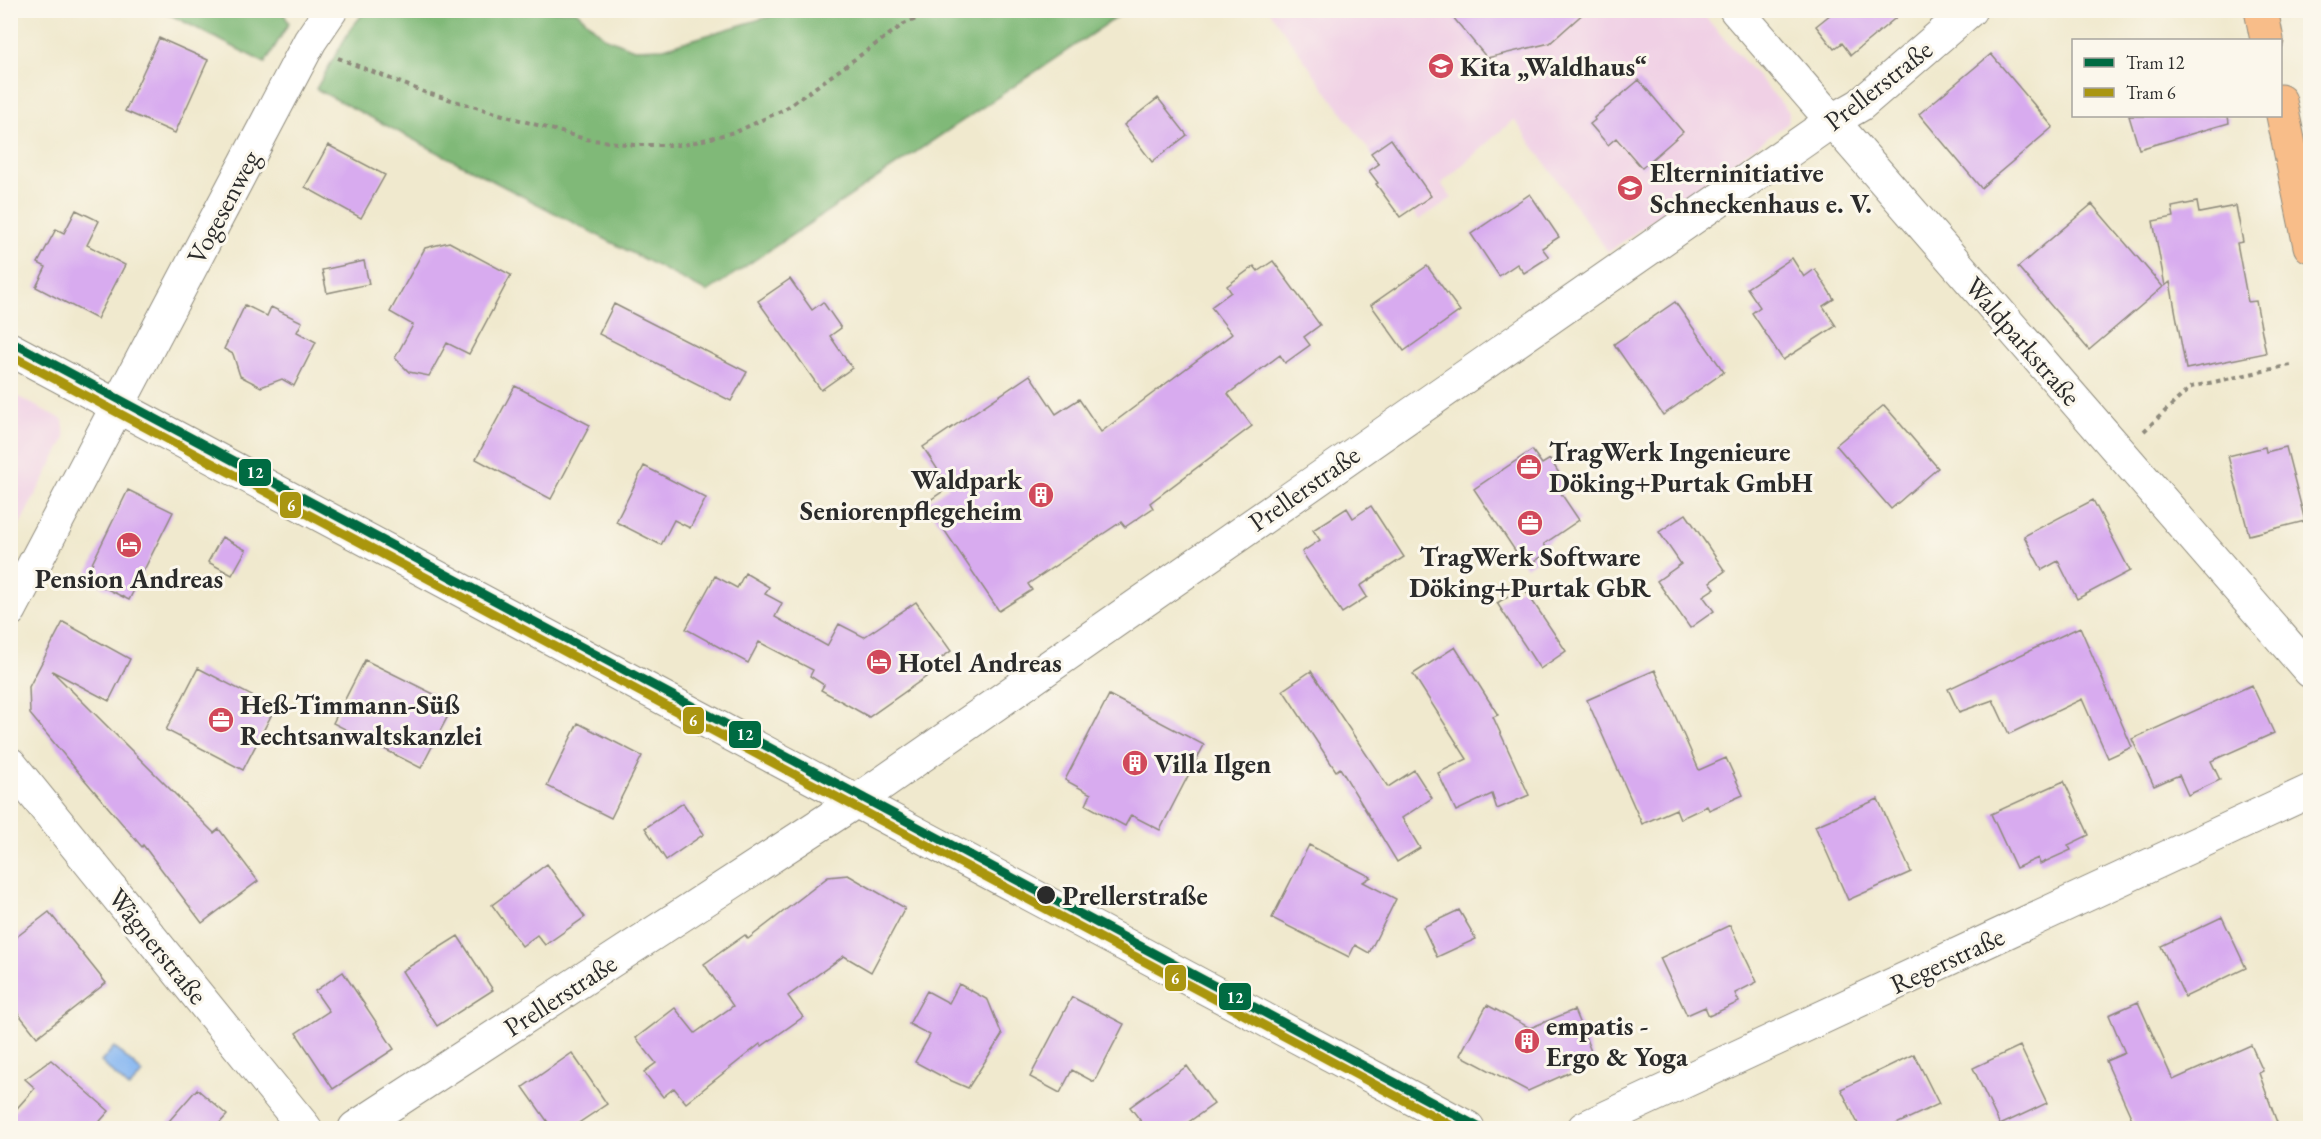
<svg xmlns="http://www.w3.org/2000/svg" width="2321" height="1139" viewBox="0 0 2321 1139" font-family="'EB Garamond',serif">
	<rect width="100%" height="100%" fill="#fbf7ec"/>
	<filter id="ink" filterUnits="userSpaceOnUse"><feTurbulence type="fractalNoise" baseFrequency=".0167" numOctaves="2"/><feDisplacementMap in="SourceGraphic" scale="12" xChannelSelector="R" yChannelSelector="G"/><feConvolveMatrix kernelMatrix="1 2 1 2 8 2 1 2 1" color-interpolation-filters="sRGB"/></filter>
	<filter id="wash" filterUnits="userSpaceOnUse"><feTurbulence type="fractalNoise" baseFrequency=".008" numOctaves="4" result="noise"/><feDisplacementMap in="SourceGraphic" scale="24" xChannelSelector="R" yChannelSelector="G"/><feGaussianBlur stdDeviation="1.35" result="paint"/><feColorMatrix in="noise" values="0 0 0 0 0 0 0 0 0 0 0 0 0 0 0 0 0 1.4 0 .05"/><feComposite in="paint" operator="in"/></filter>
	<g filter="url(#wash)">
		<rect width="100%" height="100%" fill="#f0e9ce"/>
		<path fill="#f0d0e5" d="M1413,10L1416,13L1419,10L1700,11L1789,112L1788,123L1608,252L1514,119L1441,184L1452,198L1419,220L1269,11Z
			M11,393L63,420L65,439L11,541Z"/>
		<path fill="#80b978" stroke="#567252" stroke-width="1.5" d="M163,11H282L289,23L265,63Z
			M365,11H576L604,37L634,49L664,48L788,11H1126L707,292L316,89L350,30Z"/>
		<path fill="#85b6f1" stroke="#58708e" stroke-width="1.5" d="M114,1047L143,1073L129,1088L101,1062Z"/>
		<g id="blocks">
			<path fill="#d8abef" d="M1447,10H1587L1550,43L1487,58Z
				M1836,10H1905L1851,55L1842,43L1834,49L1816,26Z
				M159,38L208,60L175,133L125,111Z
				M1991,54L2053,127L1981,188L1919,114Z
				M1639,80L1683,132L1642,168L1616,138L1608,145L1590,124L1595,120L1594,118Z
				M1158,98L1187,135L1152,162L1124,125Z
				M2129,116H2228L2229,123L2139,149Z
				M1391,139L1431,196L1400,217L1376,184L1378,183L1369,171L1379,164L1371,153Z
				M328,145L385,175L361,218L305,187Z
				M1530,194L1559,237L1542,248L1549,257L1524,273L1517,264L1499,276L1471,234Z
				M2197,202L2199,213L2236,206L2243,242L2237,243L2248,302L2256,301L2266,353L2186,369L2170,282L2165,286L2153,221L2174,217L2172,207Z
				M2092,204L2163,287L2089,350L2018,267Z
				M76,210L99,221L87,245L125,265L97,319L36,287L46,267L38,263L56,229L64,233Z
				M449,242L511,275L469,354L447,343L429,376L409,372L395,358L413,325L390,312L425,248Z
				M1792,258L1804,277L1815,269L1834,299L1823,306L1836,326L1783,360L1752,313L1760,307L1747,288Z
				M364,261L369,284L327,293L322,270Z
				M1273,261L1320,325L1304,337L1310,345L1285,363L1280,355L1228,394L1252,426L1150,503L1153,508L1125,527L1121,522L1028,584L1032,590L999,611L926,503L949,487L923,447L1030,375L1056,414L1079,399L1101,432L1232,334L1211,307L1231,292L1227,286L1254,266L1258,271Z
				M1427,266L1460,311L1404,351L1371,305Z
				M790,279L812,310L823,302L841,328L830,336L852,368L821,390L758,301Z
				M1675,302L1724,372L1663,415L1614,344Z
				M614,304L747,372L731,401L599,334Z
				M245,305L267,316L271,307L302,322L297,332L316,342L294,386L282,379L261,387L240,376L233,354L224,349Z
				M515,386L590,425L551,499L476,459Z
				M1884,405L1938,468L1891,509L1836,445Z
				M2265,447L2266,452L2286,447L2305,521L2249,535L2228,456Z
				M1532,450L1542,464L1550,459L1566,484L1558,489L1579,520L1544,544L1549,552L1526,567L1474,489Z
				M644,466L706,498L690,528L674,520L661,545L616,522Z
				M128,490L173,512L129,600L85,578Z
				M2093,500L2130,571L2077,599L2058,561L2042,570L2024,536Z
				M1371,506L1404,557L1360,586L1367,597L1342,613L1302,552L1320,540L1313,530L1347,508L1353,518Z
				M1686,514L1725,571L1710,582L1715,588L1703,596L1714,611L1690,628L1657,581L1681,564L1659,532Z
				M222,537L246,550L232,575L208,562Z
				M745,573L769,587L765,594L782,603L775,617L827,646L839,624L864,637L916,602L951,651L940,659L943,665L869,717L821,690L824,685L810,676L813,670L759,642L748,663L686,629L715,576L737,588Z
				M1523,587L1566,651L1540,669L1497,603Z
				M63,622L130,659L109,701L52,671L214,833L219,829L258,881L202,923L143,845L142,847L84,779L30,714L29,687Z
				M2080,627L2132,747L2108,758L2082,699L2009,734L1993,700L1959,712L1948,689Z
				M1455,647L1498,715L1493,717L1529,795L1497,809L1492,794L1456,811L1438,773L1467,759L1413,674Z
				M365,660L454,704L421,768L333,723Z
				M198,668L275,708L243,770L166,730Z
				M1655,670L1699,770L1726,758L1743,795L1709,810L1707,806L1680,819L1676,809L1642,824L1587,700Z
				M1311,671L1388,787L1414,770L1432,798L1402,818L1420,848L1397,862L1340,768L1336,771L1283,690Z
				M2252,685L2274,733L2211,761L2220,780L2188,795L2179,775L2154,786L2132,739Z
				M1109,695L1204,745L1160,830L1131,815L1125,826L1086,805L1091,794L1065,780Z
				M578,723L642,756L611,818L547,786Z
				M2064,781L2089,835L2068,845L2071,850L2040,864L2038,858L2016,868L1991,814Z
				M1878,799L1911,872L1848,900L1815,826Z
				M683,803L704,834L666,860L645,828Z
				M1309,845L1371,877L1363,882L1396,899L1369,953L1355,945L1349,957L1272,918Z
				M547,864L585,917L545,945L537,935L522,946L492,905Z
				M848,875L905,908L871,972L844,956L788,996L803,1017L762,1046L760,1044L686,1103L674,1088L663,1097L644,1072L656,1063L636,1038L675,1008L695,1033L733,1006L704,964L745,935L748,939L828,877Z
				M1459,910L1476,939L1437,957L1423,927Z
				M49,912L106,983L37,1037L10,1003V942Z
				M2222,917L2246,968L2185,997L2161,946Z
				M1730,925L1757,982L1735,993L1739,1002L1709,1016L1705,1007L1687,1015L1660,958Z
				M458,936L493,990L437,1026L402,971Z
				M343,972L394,1049L333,1089L296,1033L329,1011L315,991Z
				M959,984L988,1000L1002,1035L968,1088L945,1078L915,1062L930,1035L909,1024L927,991L949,1003Z
				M1072,997L1124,1024L1094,1082L1072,1070L1060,1093L1030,1077Z
				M2138,1002L2173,1080L2251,1045L2263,1071L2259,1073L2279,1128H2136L2106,1061L2125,1053L2109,1015Z
				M1487,1005L1530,1028L1574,1010L1595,1061L1528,1091L1460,1055Z
				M2020,1046L2047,1103L2000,1125L1973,1068Z
				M572,1053L607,1104L571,1128H552L523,1087Z
				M1914,1054L1939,1104L1888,1128H1860L1841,1089Z
				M51,1060L109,1111L94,1128H10V1116L35,1088L25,1079Z
				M1187,1066L1214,1104L1180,1128H1146L1130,1107Z
				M197,1089L227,1115L215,1128H163Z"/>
		</g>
	</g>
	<g filter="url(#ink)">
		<use href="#blocks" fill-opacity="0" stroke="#8e8a7c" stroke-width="1.5"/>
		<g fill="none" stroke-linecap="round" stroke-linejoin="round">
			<g stroke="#8e8a7c" stroke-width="35">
				<path id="minor" d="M1736,10L2310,671
					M10,349L1468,1128
					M10,610L310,41L331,10
					M10,764L305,1128
					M355,1128L861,798L1832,121L1860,105L1970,10
					M1584,1128L2310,791"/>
			</g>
			<g stroke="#8e8a7c" stroke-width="35">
				<path id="major" d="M2261,10L2267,40
					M2280,101L2310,246"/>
			</g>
			<path stroke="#8e8a7c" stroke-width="4" stroke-dasharray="4.5 4.5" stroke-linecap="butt" d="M978,10L1060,14L1088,10
				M338,58L424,92L585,139L634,145H684L738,131L785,109L904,24L938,10
				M2144,431L2191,387L2295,364"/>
			<use href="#minor" stroke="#fff" stroke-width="33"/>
			<use href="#major" stroke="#f8bd89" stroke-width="33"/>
			<g stroke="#fbf7ec" stroke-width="14">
				<path id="tram-1" d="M10,341L1480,1128"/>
			</g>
			<g stroke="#fbf7ec" stroke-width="14">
				<path id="tram-2" d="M10,355L1456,1128"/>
			</g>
			<use href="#tram-1" stroke="#006b42" stroke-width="9"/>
			<use href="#tram-2" stroke="#aa9611" stroke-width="9"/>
		</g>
	</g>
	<defs>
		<g id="school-disc" transform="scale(1.35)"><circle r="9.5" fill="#d1495b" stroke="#fbf7ec"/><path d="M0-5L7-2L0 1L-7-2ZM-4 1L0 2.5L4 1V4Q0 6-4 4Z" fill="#fff"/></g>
		<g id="office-disc" transform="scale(1.35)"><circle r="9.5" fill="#d1495b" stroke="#fbf7ec"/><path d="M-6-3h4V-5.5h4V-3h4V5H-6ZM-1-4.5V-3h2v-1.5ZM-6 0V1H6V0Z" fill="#fff"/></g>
		<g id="building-disc" transform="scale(1.35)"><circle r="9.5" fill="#d1495b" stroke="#fbf7ec"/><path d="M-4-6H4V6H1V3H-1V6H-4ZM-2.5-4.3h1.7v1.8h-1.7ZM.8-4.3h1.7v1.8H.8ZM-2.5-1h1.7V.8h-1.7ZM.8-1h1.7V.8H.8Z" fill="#fff"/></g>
		<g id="hotel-disc" transform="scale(1.35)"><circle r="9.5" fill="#d1495b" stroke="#fbf7ec"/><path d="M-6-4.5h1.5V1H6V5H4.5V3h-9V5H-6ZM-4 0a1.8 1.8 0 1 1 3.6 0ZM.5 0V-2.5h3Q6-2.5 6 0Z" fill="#fff"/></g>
	</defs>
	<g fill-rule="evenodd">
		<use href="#school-disc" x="1441" y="66"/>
		<use href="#school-disc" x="1630" y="188"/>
		<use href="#office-disc" x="1529" y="467"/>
		<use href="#building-disc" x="1041" y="495"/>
		<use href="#office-disc" x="1530" y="523"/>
		<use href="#hotel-disc" x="129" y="545"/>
		<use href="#hotel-disc" x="879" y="662"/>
		<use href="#office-disc" x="221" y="720"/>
		<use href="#building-disc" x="1135" y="763"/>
		<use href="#building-disc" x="1527" y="1041"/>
	</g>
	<circle fill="#2b2b2b" stroke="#fbf7ec" stroke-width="2" cx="1046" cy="895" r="10"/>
	<g text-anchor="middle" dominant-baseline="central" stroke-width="6" stroke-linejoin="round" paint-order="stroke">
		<g font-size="27" font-weight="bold" fill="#2b2b2b" stroke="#fbf7ec" text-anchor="start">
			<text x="1460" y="66">Kita „Waldhaus“</text>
			<text x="1650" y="172">Elterninitiative<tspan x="1650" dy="31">Schneckenhaus e. V.</tspan></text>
			<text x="1549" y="451">TragWerk Ingenieure<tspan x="1549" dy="31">Döking+Purtak GmbH</tspan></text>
			<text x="1022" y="479" text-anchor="end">Waldpark<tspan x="1022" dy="31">Seniorenpflegeheim</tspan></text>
			<text x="1530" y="556" text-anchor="middle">TragWerk Software<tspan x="1530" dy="31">Döking+Purtak GbR</tspan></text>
			<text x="129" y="578" text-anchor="middle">Pension Andreas</text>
			<text x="898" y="662">Hotel Andreas</text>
			<text x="240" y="704">Heß-Timmann-Süß<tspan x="240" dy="31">Rechtsanwaltskanzlei</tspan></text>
			<text x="1154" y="763">Villa Ilgen</text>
			<text x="1546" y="1025">empatis -<tspan x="1546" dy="31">Ergo &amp; Yoga</tspan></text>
		</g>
		<g font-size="27" fill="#2b2b2b" stroke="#fbf7ec">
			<text transform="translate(1878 85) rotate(-38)">Prellerstraße</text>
			<text transform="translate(223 207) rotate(-62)">Vogesenweg</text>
			<text transform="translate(2023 341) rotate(49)">Waldparkstraße</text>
			<text transform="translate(1304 488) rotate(-35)">Prellerstraße</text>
			<text transform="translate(158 946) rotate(51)">Wägnerstraße</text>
			<text transform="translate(1947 960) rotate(-25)">Regerstraße</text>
			<text transform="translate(560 995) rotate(-33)">Prellerstraße</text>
		</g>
		<g font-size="27" font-weight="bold" fill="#2b2b2b" stroke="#fbf7ec" text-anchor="start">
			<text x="1062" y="895">Prellerstraße</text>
		</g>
	</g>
	<g stroke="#fbf7ec" stroke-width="2">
		<rect x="238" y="458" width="34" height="29" rx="6" fill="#006b42"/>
		<rect x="279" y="491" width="23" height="28" rx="6" fill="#aa9611"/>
		<rect x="682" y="706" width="23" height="29" rx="6" fill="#aa9611"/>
		<rect x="728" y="720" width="34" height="29" rx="6" fill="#006b42"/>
		<rect x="1164" y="964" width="23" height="28" rx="6" fill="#aa9611"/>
		<rect x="1218" y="982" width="34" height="29" rx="6" fill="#006b42"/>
	</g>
	<g font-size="16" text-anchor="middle" font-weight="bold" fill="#fff">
		<text x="255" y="478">12</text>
		<text x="291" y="511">6</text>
		<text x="693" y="726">6</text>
		<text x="745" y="740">12</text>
		<text x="1175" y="984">6</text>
		<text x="1235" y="1003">12</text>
	</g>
	<rect width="2321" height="1139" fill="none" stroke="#fbf7ec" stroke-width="36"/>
	<rect x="2072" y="39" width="210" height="78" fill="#fbf7ec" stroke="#a8a59f" stroke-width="1.5"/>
	<rect x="2084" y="58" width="30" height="9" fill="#006b42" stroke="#a8a59f" stroke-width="1.5"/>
	<text x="2126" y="69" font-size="18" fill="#2b2b2b">Tram 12</text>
	<rect x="2084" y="88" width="30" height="9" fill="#aa9611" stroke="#a8a59f" stroke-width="1.5"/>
	<text x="2126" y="99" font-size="18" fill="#2b2b2b">Tram 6</text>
</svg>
